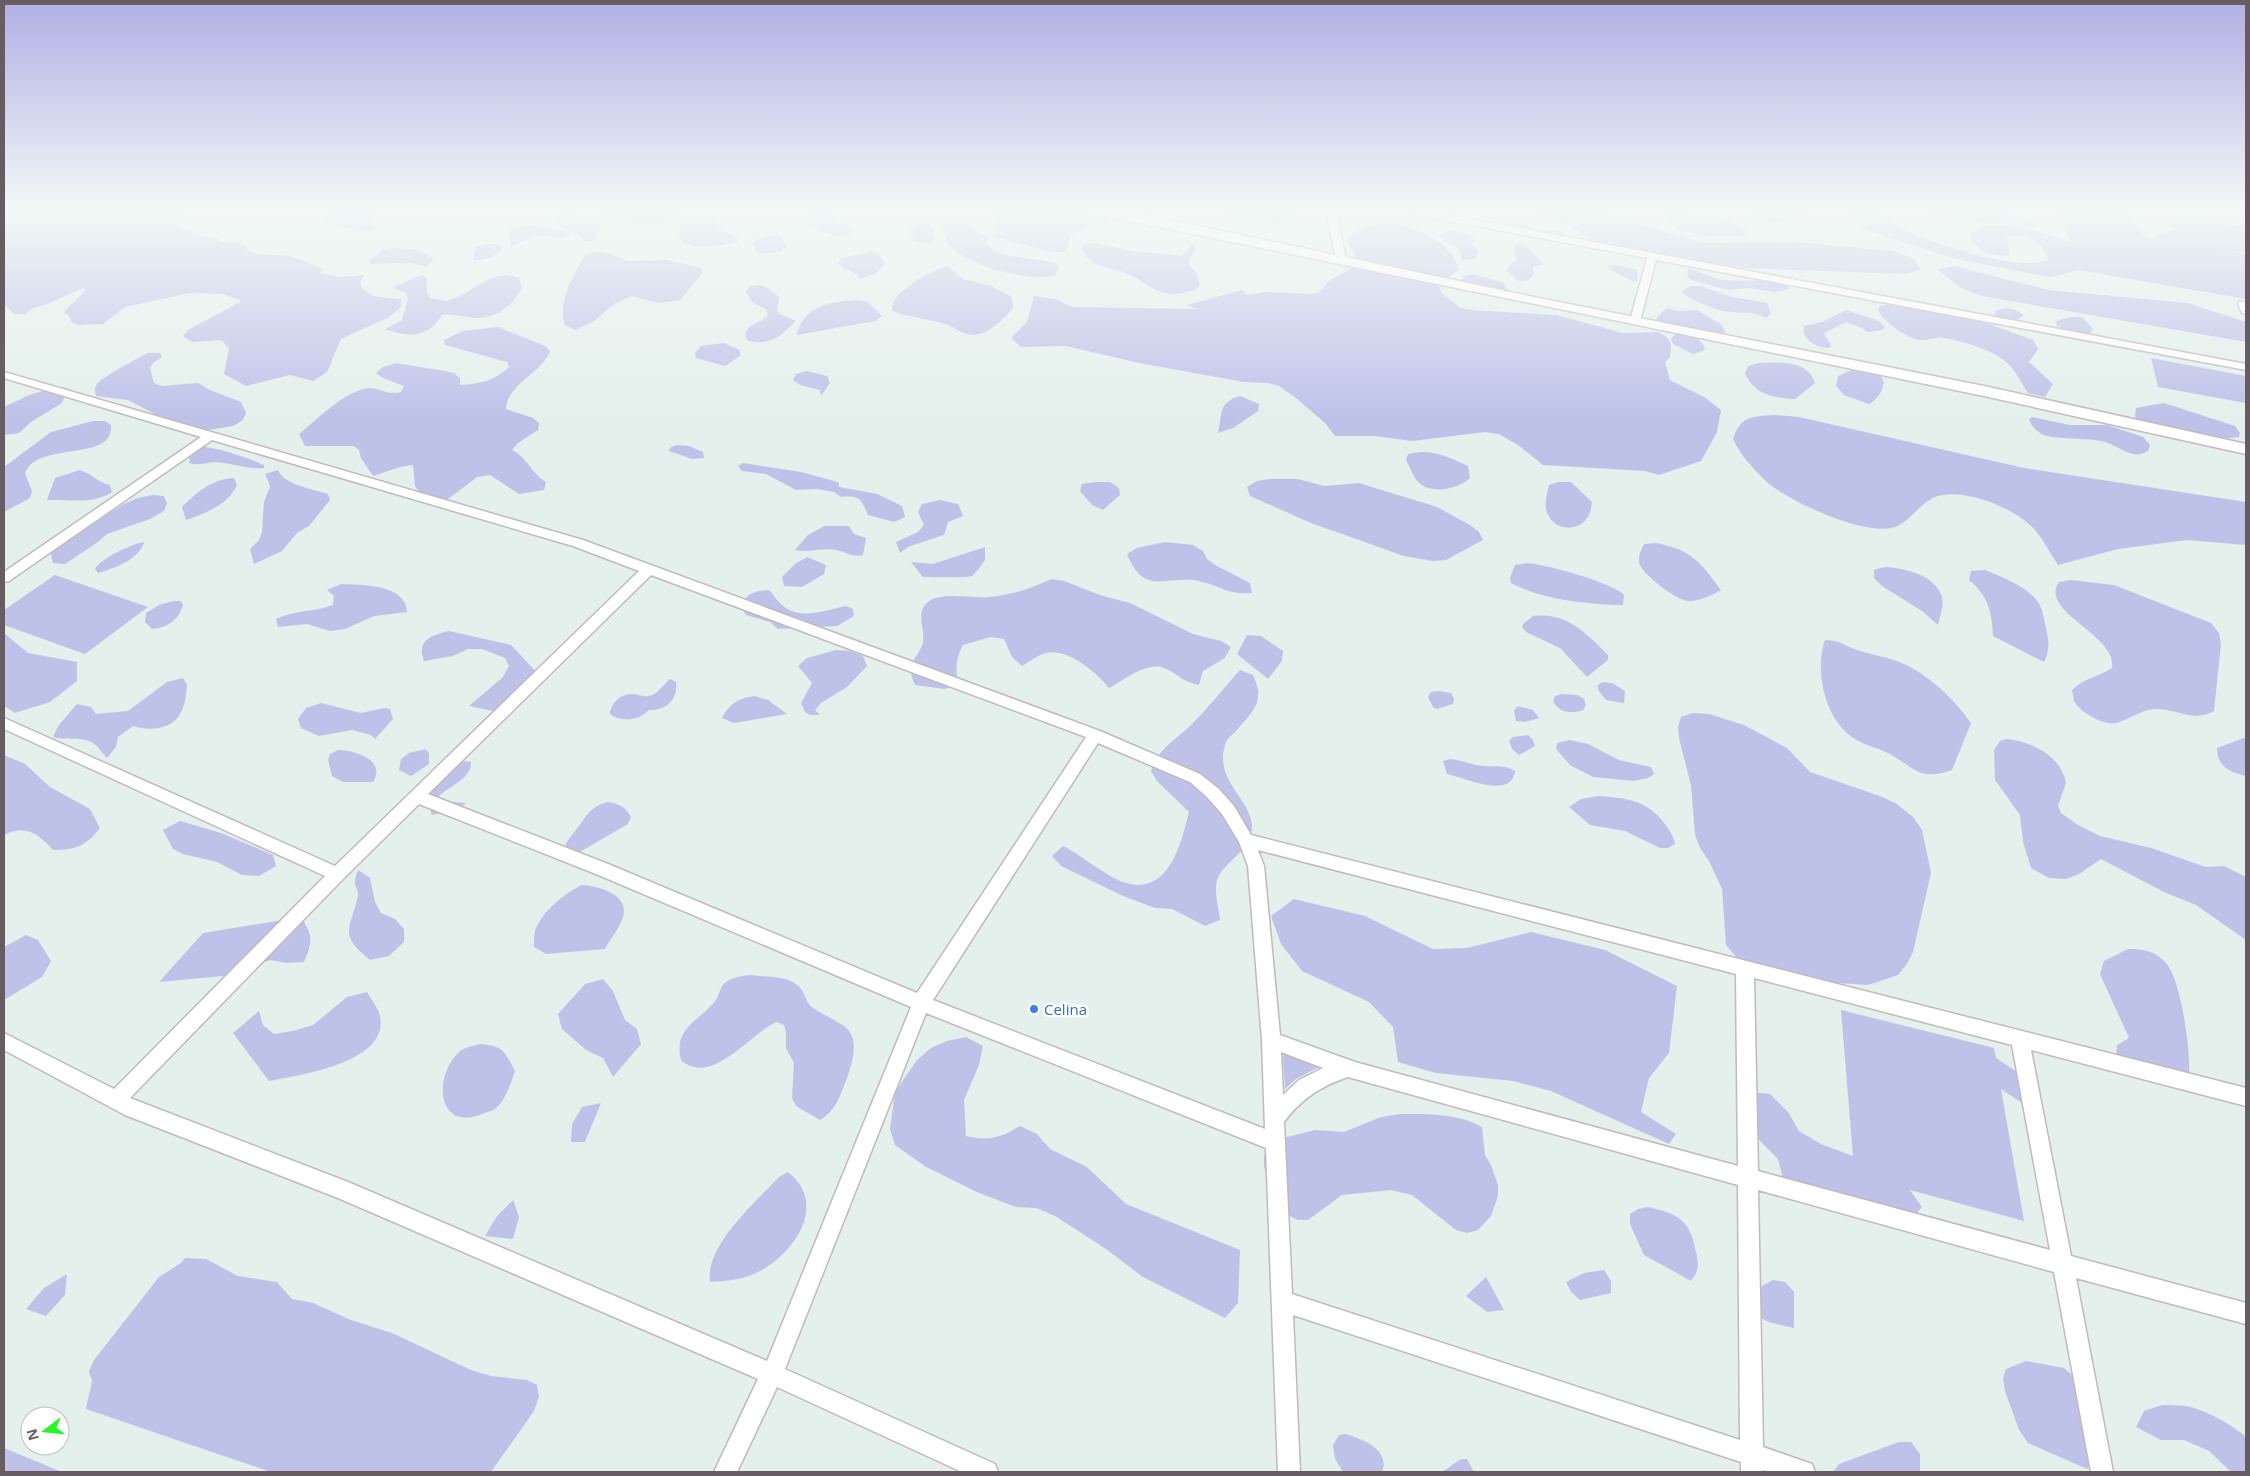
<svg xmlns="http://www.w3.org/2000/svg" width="2250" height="1476" viewBox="0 0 2250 1476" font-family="'Open Sans',sans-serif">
	<rect width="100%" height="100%" fill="#e4f0ec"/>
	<path fill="#bec2e9" d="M4,211H180L183,217L175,226L194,231L199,236L218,238L220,242H239L247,247V250L256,254L291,256L321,268L322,270L320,273L340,277L364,275L360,283C366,300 387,297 401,299V307L387,318L341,339L327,372L313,381L290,375L246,386L224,374L229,349L222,340L192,342L183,336L188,330L240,302V300L222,294L190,293L125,307L103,324L79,325L72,323L69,315L64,313C70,303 80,299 85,290L83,288L47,304L33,308L25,314H15L4,305Z
		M327,211H378L367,222L378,228L373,232L320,224L328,215Z
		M595,211H683C657,231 623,223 595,211Z
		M816,211H830L838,221L852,228L853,233L836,236L800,223L799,221Z
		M990,211C1013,211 1093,207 1108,223L1083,228L1070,238L1068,248L1062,252H1052L995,237L998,222Z
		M1218,211H1295L1286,225Z
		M1527,211H1593L1705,243L1786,241L1893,251L1913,258L1921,269L1907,274L1746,268L1657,256L1601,245L1559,219Z
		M1763,211H1810L1809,216C1793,222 1776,223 1757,220L1753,215Z
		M1846,211C1854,211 1868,208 1876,212C1884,215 1890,223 1898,227C1925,242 2021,273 2048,260C2042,241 2027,233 2007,236L2009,255C1994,257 1979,252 1971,239V234C1988,213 2050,234 2071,243L2061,215L2047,211H2119C2126,214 2144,232 2145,238L2156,240L2157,235L2175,229L2170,224L2173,221L2243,226L2246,227V253L2217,249L2246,254V299L2078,270L2050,277L1956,259L1863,229Z
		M1925,211C1962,211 2003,207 2037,224L2033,227L1954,219Z
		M563,212L572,213L600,222C602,230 599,236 594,241H584C576,230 563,231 554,221Z
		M1670,213L1727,220L1750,233C1730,241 1672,236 1661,215Z
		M706,215L724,231L738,238L737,242C723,246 667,256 681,224L696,216Z
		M1510,221C1521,223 1531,228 1542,230C1550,231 1560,228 1565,234L1564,236L1499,226L1497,224Z
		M923,222H928L935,231L934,240L931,243L916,242L909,234L912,227Z
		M1393,222C1419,231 1450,239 1459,270L1442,282L1439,287L1443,294L1460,308L1471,310L1556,315L1623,333L1658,332L1667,337L1671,344L1670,357L1665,362L1670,380L1704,397L1721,410L1717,432L1701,461L1659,475L1645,471L1543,465L1518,445L1499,434L1485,432L1412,441L1374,436H1335L1325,423L1296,398L1279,386L1268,383L1244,382L1139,363L1066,346L1021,347L1011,338L1027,322L1034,296L1055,299L1072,307L1197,309L1187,305L1242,290L1247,295L1266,292L1309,294L1318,293L1331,279L1354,267L1357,262L1354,252L1347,242C1355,226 1376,224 1393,222Z
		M956,223L965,224L989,238L987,243C996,261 1042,256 1059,265L1055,275C1051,276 1047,277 1043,277C1022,279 964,264 950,246C946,242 945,234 942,229L946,224Z
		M530,225L571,233C554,244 550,233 536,236C526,239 518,244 509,247L511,242L509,229Z
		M1452,230L1472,236L1474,238L1472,244L1479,251L1475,259L1462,260L1458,248L1440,238L1439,236L1443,232Z
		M774,235L782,238L787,247L779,252L758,254L753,244L756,240Z
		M1096,243L1132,251L1182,256L1193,243L1196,248L1188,263L1197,274L1200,286C1195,291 1190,291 1183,293C1155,297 1149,283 1126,273C1108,266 1090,269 1081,248L1086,244Z
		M486,244H496L502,247C497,258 484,260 473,260L476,247Z
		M1520,244C1533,247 1534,258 1544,264L1533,267V275L1529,280L1519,281L1507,271L1509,266L1517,259L1513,247Z
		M393,248L414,249L433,257L432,262L426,267L411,263L370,264L369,260L382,250Z
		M872,251L879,254L885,264L875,274L860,279C855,269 843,271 838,263L843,258Z
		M594,252H605L627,261L668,260L701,268L702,273L680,300L659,303L632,296L614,304L594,321L575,330L565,325C557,303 574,275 584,255Z
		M1616,265L1638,270L1637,281L1634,282L1609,269V266Z
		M947,266L963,279L991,286L1012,297L1013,308C1003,320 984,339 967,334C958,332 951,325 942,323C924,318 911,318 892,311C890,291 931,272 947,266Z
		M1956,266L2049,290L2187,303L2246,322V342L1982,296L1961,288L1937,269Z
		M1691,269L1721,280L1780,281L1789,284V289L1775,292L1747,288L1729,290L1691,280L1688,277L1687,270Z
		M1473,274L1504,283L1507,291L1461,283L1463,276Z
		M421,275L427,277V293L430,298C436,299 444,302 450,300C473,293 493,267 519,278L522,288C515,304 496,318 478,318C465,318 455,313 442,315C428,338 409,338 385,329L402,320L408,299L406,293L392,288Z
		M760,285L768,288L779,297L777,309L779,314L796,321C781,336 769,347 747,340L745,334C750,322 761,324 768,315L766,309L752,302L746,292L750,286Z
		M1689,286H1701L1732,297L1767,303L1771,314L1766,318C1752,310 1740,314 1724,311C1715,309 1687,299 1682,292Z
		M858,300L868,302L882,316L875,321L797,335C804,304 831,302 858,300Z
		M1895,304L1989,324L2033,340L2038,349L2029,362L2053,384L2045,397L2028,393C2021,382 2015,369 2005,361C1990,349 1963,341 1944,338C1936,336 1929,341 1921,340C1906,338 1885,323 1878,310L1880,306Z
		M1667,308L1678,311L1697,310L1722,325L1726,334C1712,339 1700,328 1686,327L1681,331L1657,323V317Z
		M2005,308L2015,310L2024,315L2010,326L1995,315L1996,311Z
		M1846,310L1879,321L1885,327L1883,330L1866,332L1864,329L1846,322L1824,333L1831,345L1829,348C1817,348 1800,339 1804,326L1822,322Z
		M2071,317H2082L2093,329L2089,334L2080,336L2057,326L2056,321Z
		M498,327L545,346L550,351C542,374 508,382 506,409L533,418L539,423L538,430L518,443L512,450C527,457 532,474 546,482L544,490L519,494L490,475L477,477L439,506L428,504L415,486L413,465L400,467L373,476L361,458L359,450L354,446H305L299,434C315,421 349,387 371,388C383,389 385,395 401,392L404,386L381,377L376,373L383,367L396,363L445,371L454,373L460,378V385C479,384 495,381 509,367L507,362L445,345L444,340L463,331Z
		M1677,334C1689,333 1702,337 1705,350L1693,354L1673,344L1671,338Z
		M724,343L740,350V356L725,366L696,358L695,353L701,346Z
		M148,353H160L162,357L153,363L150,368L154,383L162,386L198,383L210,390L241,402L246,413L243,420L233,426L208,430L197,427L181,431L170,422L128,400L96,396C95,392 94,388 97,384C102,377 138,358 148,353Z
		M2151,358L2246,376V403L2158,387Z
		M1759,363C1779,362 1808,360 1815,383L1795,399C1772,397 1757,396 1745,374L1748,366Z
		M1858,367C1864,369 1872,370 1878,374C1891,382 1878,399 1869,404L1844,395L1836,386L1838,376Z
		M807,371L827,376L830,383L821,396L820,390L800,385L793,380L796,374Z
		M57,387L68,388L62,403L31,422L19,433L4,435V407L29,395Z
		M1240,396L1259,404L1258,411L1233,428L1218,433C1223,414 1217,403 1240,396Z
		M2164,403L2235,426L2240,433L2239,437L2222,439L2138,421L2135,417L2136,408Z
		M1774,415L1799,417L2024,468L2246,502V545L2187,540L2118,549L2058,565C2051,554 2044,541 2035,530C2017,509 1966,488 1938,496C1922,500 1911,521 1895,527C1865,537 1791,502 1768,483C1754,470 1741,456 1733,439C1741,415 1752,417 1774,415Z
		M2032,417L2070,425H2107L2143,437L2150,445L2148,451C2133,461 2119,446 2105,442C2089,437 2056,440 2044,435C2036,431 2032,427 2029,419Z
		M93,421H105L111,425C114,463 38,440 25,473L32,491L30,498L4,512V467L51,432Z
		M677,445L689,446L703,452L704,458L692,459L669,451L671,447Z
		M201,447C215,446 250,459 264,465V468C246,470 230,462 213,462C205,463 197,466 189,463L190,453Z
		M1419,452C1438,451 1451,458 1468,466L1470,478C1458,489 1432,495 1418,482C1413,476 1410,467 1406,460L1408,454Z
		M743,463L801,472L834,481L839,483V487L877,494L902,506L905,517L894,522L868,515C861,499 860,495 841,497L834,492L816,489L796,490L766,474L742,471L738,466Z
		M80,470C92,474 97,482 110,485L112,492C92,505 70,499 47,500L55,478Z
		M278,470C284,485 313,489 328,494L330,500L309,526L297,533L282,551L254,564L250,549L259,540L262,532L264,502L270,486L265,474Z
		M234,478L237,485C228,505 206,513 186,520L182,507C197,492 212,479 234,478Z
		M1270,479H1298L1324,486L1359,483L1437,507L1470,525L1479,532L1483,540L1446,560L1433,561L1404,556L1311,523L1250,496L1247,487L1257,481Z
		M1096,482H1110L1119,488L1120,495L1103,510L1092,505L1080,491L1082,484Z
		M1558,482H1571L1592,502C1590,536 1551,534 1546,509C1545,501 1547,493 1549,485Z
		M153,495L164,496L167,503L164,511L150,519L107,534L98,542L65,564L53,563L51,555C59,537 79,534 94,524C114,510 128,498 153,495Z
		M940,500L958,504L963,516L948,522L944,535L908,547L900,553L896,542L918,532L924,525L918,512L922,504Z
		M824,526H849L854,534L866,538L863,555C853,558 846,552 836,550C823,547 810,553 795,550L808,535Z
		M144,542C140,559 113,569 98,573L95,569C101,558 132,544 144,542Z
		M1165,542L1193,545L1203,551L1207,559L1217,566L1250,583L1252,593C1227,595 1221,586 1199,581C1167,575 1144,597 1127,554L1137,548Z
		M1656,543C1692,550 1700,562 1721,590C1713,595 1698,602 1688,601C1676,600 1642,574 1639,563C1638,556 1641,550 1644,544Z
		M985,547V560C981,565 977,572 972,576C968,578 931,577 923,577L911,562L933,564Z
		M807,557L826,565L824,574L802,587L784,586L782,577L795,564Z
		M1527,563C1545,564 1614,583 1624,595L1623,605C1586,604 1544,600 1511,583L1510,578L1515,565Z
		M1885,567C1904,568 1936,575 1942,597C1944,605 1940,617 1938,625L1922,611L1882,586L1874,578V570Z
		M1985,570C2002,577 2028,587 2038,602C2043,610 2044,620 2046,628C2049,642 2050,650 2044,662L1993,636C1992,612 1988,595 1969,580L1971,571Z
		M55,575L148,607L85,654L4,625V610Z
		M1051,579L1064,581L1103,596L1130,603L1193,634L1221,641L1231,647L1225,658L1203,671L1199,685C1180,681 1179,674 1164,668C1147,661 1124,680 1109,688C1096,672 1068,648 1046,653C1038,655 1029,662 1022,666L1012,657L1004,639L991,637L963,645C955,659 956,670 958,686L944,689L915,685C904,662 918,660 923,642C925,631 918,619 923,608C932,589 971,599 988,597C1011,595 1031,589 1051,579Z
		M2071,580L2114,585L2211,623L2219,633L2221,644L2214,711C2193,723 2176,708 2154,709C2142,710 2129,719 2117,723C2105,726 2080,713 2074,701C2073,698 2073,693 2072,690C2084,678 2098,677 2112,668C2118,635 2038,612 2059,582Z
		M341,584C362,585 406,584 407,612L374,616L345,629L330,631L307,624L278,627L276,619C294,610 314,612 333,605L334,596L327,590Z
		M769,590C774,595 777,601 782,605C799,621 826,610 846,606L853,609L854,616L837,626L778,629L770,622L746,615L741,607C746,593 754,591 769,590Z
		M174,601H181L183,605C179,620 167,628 152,629L145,622L146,613L159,605Z
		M1533,616C1567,612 1586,633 1608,655V660L1587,677L1560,648L1526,632L1522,627L1524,623Z
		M449,631L511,645L539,675L510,704L493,711L469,706L503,677L509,666L505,658L482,649H468L453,656L424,661C416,640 432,635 449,631Z
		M4,633L28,653L77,662V681L50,702L15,713L4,706Z
		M1247,635L1261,636L1283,651L1282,661L1268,679L1237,654Z
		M1825,640C1842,641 1843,645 1857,650C1872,655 1888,657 1902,663C1929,675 1954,699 1971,723L1952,770C1919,781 1916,769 1890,754C1879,748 1866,746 1855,739C1825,721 1814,671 1825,640Z
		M836,650L851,651L863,656L867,666L847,687L821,703L815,710L820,715H810L805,712L801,703L812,683L798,666L807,658Z
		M1240,670L1253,675C1266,702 1253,711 1236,731C1233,734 1228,738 1226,742C1212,779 1251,799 1252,826C1252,849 1230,858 1219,875C1212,887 1219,908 1220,920L1205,926L1172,909L1155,908L1123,896L1061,866L1052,856L1063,846C1081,855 1106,876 1123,882C1169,898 1181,843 1189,812L1157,781L1151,771C1158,749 1175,740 1191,725C1208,708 1224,688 1240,670Z
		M183,678L187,685C186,695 185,709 178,717C168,730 148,731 133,726L118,737L116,747L107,758C103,754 98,746 93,743C83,736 65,741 53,737L58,726L77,704L91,707L96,714L128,711L167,682Z
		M670,679L676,682C678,701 666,710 649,710C640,720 622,723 610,714C611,703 620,694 632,694C637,694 643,697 648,696C656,696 664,684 670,679Z
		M1603,682L1612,683L1625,691L1624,703L1606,700L1598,690V685Z
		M1439,691L1451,693L1454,698L1453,704L1437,709L1433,707L1428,697L1431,692Z
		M1561,694L1577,695L1584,699L1586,705L1583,710C1573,714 1558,713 1553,701L1555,696Z
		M755,696L768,700L787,714L734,723L722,718C730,703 738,698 755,696Z
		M321,703L361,713L384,708L390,709L393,719L375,739L371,735L352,730L319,736L301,728L298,719L306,708Z
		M1518,706L1533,710L1539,718L1525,722L1516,721L1514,710Z
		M1693,713L1709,714L1744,725L1787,748L1810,772L1880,796L1897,804L1913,817L1922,830L1931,873L1913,952L1907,964L1898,975L1868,985L1774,979L1738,959L1726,945L1722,889L1709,861L1700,848L1695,835L1691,785L1679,738L1678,727L1681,717Z
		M1528,735L1533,740L1535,746L1519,755L1512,749L1509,741L1513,737Z
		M2246,737V776C2230,772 2217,767 2217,748Z
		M2007,739C2033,742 2061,756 2066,783L2058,806L2061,813L2078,825L2100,836L2151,848L2206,867L2224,866L2244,876L2246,878V940L2196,905L2164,892L2101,859L2079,874L2066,879L2049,878L2031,868L2023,842L2020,815L1995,780L1994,750L2000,741Z
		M1570,740L1588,744L1619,760L1651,767L1654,774L1648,778L1634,781L1593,777L1570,765L1556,749L1557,743Z
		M425,749L429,753V764L411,776L399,770L401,759L409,753Z
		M338,750C354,750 387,760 373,782H343L332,776L328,760L330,754Z
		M4,755L25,764L50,787L90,809L100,828C86,846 76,850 53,850C38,834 26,824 4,835Z
		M1450,759C1461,760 1472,765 1483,766C1494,767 1505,764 1515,771C1512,800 1465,778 1447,774L1443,761Z
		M464,761L471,762C472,779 449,786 439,796L442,801L466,803L459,809L432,815L426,800L427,787L448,766Z
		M1599,796C1628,798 1650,801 1667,827C1671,833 1674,837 1675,844L1668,848H1660L1625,831L1590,825L1569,807L1581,799Z
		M608,802C619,804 626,807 631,817L628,824L578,853L565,847C567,840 571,836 576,830C586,817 590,806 608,802Z
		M180,821L221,833L273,855L276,866L259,876L242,875L217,862L183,854L173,849L163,830Z
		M358,870L370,878L375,902L381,913L395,919L404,929V942L389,956L370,960C338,934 350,930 358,896C359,890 354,886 355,881C355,878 357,873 358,870Z
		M582,885C598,886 630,894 623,917C620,928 610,939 605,949L546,954L534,947C534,942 534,935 535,931C542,911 565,893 582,885Z
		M1294,899L1365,916L1433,949L1467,948L1531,932L1605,950L1677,986L1669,1053L1649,1078L1641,1112L1676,1134L1669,1144L1551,1091L1513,1081L1436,1073L1398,1062L1393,1027L1369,1002L1302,971L1281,944L1271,916Z
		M289,919L304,922C314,938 311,945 304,962L286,963L271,960L252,965L234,975L159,982L203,933Z
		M26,935L38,940L51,961L42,977L4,1000V947Z
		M2128,949C2143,949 2156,951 2166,963C2182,981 2191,1054 2189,1078L2128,1076L2116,1059L2117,1045L2129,1038L2100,974L2104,961Z
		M750,975C765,977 791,975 801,989C806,996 806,1003 813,1008C823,1015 834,1019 844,1026C862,1039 851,1067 845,1083C839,1099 835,1111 820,1120L796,1106L792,1098L794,1063L786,1048V1032L784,1025L776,1022C749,1035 711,1087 681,1060C673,1027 700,1021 716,1000C719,995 720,987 725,983C732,977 741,976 750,975Z
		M603,979L613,991L625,1020L637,1029L641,1044L613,1077L603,1058L586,1050L562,1029L558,1014L585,984Z
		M367,992C371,999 378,1008 380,1016C390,1063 298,1075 269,1081L233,1033L259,1011L263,1025L274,1034L293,1031L313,1025L347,997Z
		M1841,1010L1994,1048L1996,1058L2032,1082L2043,1117L2001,1089L2024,1221L1910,1190L1922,1207L1910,1220L1783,1178L1778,1159L1760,1141L1742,1106L1750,1092L1770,1094L1788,1112L1799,1131L1821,1144L1853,1156Z
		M966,1037L983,1046L979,1065L964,1100L966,1136C988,1141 1001,1138 1020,1126L1037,1134L1050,1149L1087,1167L1126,1204L1240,1250L1238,1303L1225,1318L1143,1277L1106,1249L1055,1216L1036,1208L1016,1207L979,1193L926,1167L895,1145L890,1129L895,1092L917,1060L931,1048L947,1041Z
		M480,1044C503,1046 504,1050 515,1071C511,1082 506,1100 496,1108C493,1111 486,1112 482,1114C438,1132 432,1078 459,1052C463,1048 473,1046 480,1044Z
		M1285,1053L1318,1066L1319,1067L1296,1079L1285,1089L1283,1057Z
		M601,1103L585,1142H571L572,1124L582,1107Z
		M1400,1114C1428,1114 1457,1113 1482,1127L1485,1155L1491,1165L1498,1185V1196L1491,1216L1478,1230L1467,1233L1456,1230L1412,1195L1391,1190L1342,1195L1308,1220H1298L1287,1215L1279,1207L1264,1167V1156L1267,1148L1283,1138L1315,1130L1344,1132L1381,1117Z
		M788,1172C830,1205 792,1256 756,1273C742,1280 726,1281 710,1282C705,1245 755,1203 779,1177Z
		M513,1200L519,1217L513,1239L485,1236L497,1216Z
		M1648,1207C1679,1214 1690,1220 1696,1252C1699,1264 1699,1271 1691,1281L1644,1255L1630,1224V1214L1638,1209Z
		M185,1258L206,1259L238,1276L277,1282L292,1299L313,1303L351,1320L392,1333L471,1370L491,1376L527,1380L537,1385L539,1397L534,1411L491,1472H271L86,1409L92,1381L89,1371L94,1360L159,1277L181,1263Z
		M1604,1270L1611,1281V1293L1580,1300L1571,1292L1566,1282L1584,1273Z
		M67,1274L65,1295L46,1316L26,1309L44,1288Z
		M1486,1277L1504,1310L1487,1312L1466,1296Z
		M1773,1280L1785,1282L1794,1292V1328C1764,1320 1758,1325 1749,1293Z
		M2026,1361L2064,1368L2076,1378L2093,1461L2087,1469L2028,1443L2019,1430L2005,1391L2003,1378L2006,1369Z
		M2162,1405C2170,1405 2178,1405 2186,1406C2206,1410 2231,1424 2246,1437V1472H2231L2209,1451L2184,1440H2161L2136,1427L2144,1411Z
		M1345,1434C1363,1439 1391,1450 1382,1472H1343L1335,1459L1333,1445L1339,1435Z
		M1899,1442H1911L1920,1454V1472H1833L1839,1464Z
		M4,1448L62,1472H4Z
		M1461,1459H1467L1474,1472H1442Z"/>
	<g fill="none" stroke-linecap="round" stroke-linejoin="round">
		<g stroke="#c1b9bd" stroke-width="3">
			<path id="street" d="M1326,211H1336L1346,259L1345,261L1336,259Z
				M1407,211H1428L2246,364V370L1656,260L1640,321L1635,324L1630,321L1647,258L1412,214Z
				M2239,302H2246V314L2242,313L2238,304Z
				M4,372L583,540L1100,731L1200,774L1219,789L1234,806L1251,835L2246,1088V1106L2031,1050L2071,1256L2246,1303V1324L2076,1278L2113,1472H2091L2054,1272L1758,1190L1763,1447L1812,1464L1815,1472H1770L1763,1470V1472H1741V1462L1293,1315L1300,1472H1278L1266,1148L926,1013L785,1369L995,1464L998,1472H962L777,1387L737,1472H714L758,1379L338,1198L125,1115L4,1050V1033L114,1089L325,876L4,729V718L335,866L639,571L573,546L212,440L9,581L4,582V572L201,437L4,378ZM651,575L1086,737L917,993L608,864L428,794ZM1098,743L1190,782L1207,797L1222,814L1239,842L1248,866L1262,1040L1265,1129L933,1000ZM419,804L596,874L911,1007L767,1361L348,1182L130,1098L343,879ZM1258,850L1736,974L1738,1166L1355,1062L1280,1035L1264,866ZM1754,978L2012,1045L2050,1250L1758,1171ZM1281,1052L1323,1068L1299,1080L1283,1095ZM1348,1077L1738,1185L1740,1440L1292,1294L1284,1122C1301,1099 1321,1086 1348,1077Z"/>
		</g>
		<g stroke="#c3b9be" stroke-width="3">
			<path id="secondary" d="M1093,211H1122L1156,217L1544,299L1984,386L2246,444V454L1984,396L1100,215Z"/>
		</g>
		<use href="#street" fill="#fff" fill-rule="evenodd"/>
		<use href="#secondary" fill="#fff" fill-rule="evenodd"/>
	</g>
	<linearGradient id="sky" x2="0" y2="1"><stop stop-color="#b1aee5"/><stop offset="0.5" stop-color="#f3f8f6"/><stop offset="1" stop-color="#f3f8f6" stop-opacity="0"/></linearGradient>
	<rect width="2250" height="418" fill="url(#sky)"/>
	<circle fill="#3f7fe0" stroke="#fff" stroke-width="2" cx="1034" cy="1009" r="5"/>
	<g text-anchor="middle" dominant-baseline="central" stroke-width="5" stroke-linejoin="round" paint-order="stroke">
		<g font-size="15" fill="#366cbe" stroke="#fff" text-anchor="start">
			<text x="1044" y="1009">Celina</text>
		</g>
	</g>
	<rect width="2250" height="1476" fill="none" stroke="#665c61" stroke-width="10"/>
	<g transform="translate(45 1431) rotate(254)"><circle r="24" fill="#ffffff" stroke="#c2bec0"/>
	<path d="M0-4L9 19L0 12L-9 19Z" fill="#24f822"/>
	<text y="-8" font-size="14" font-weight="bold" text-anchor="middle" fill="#665c61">N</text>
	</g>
</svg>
